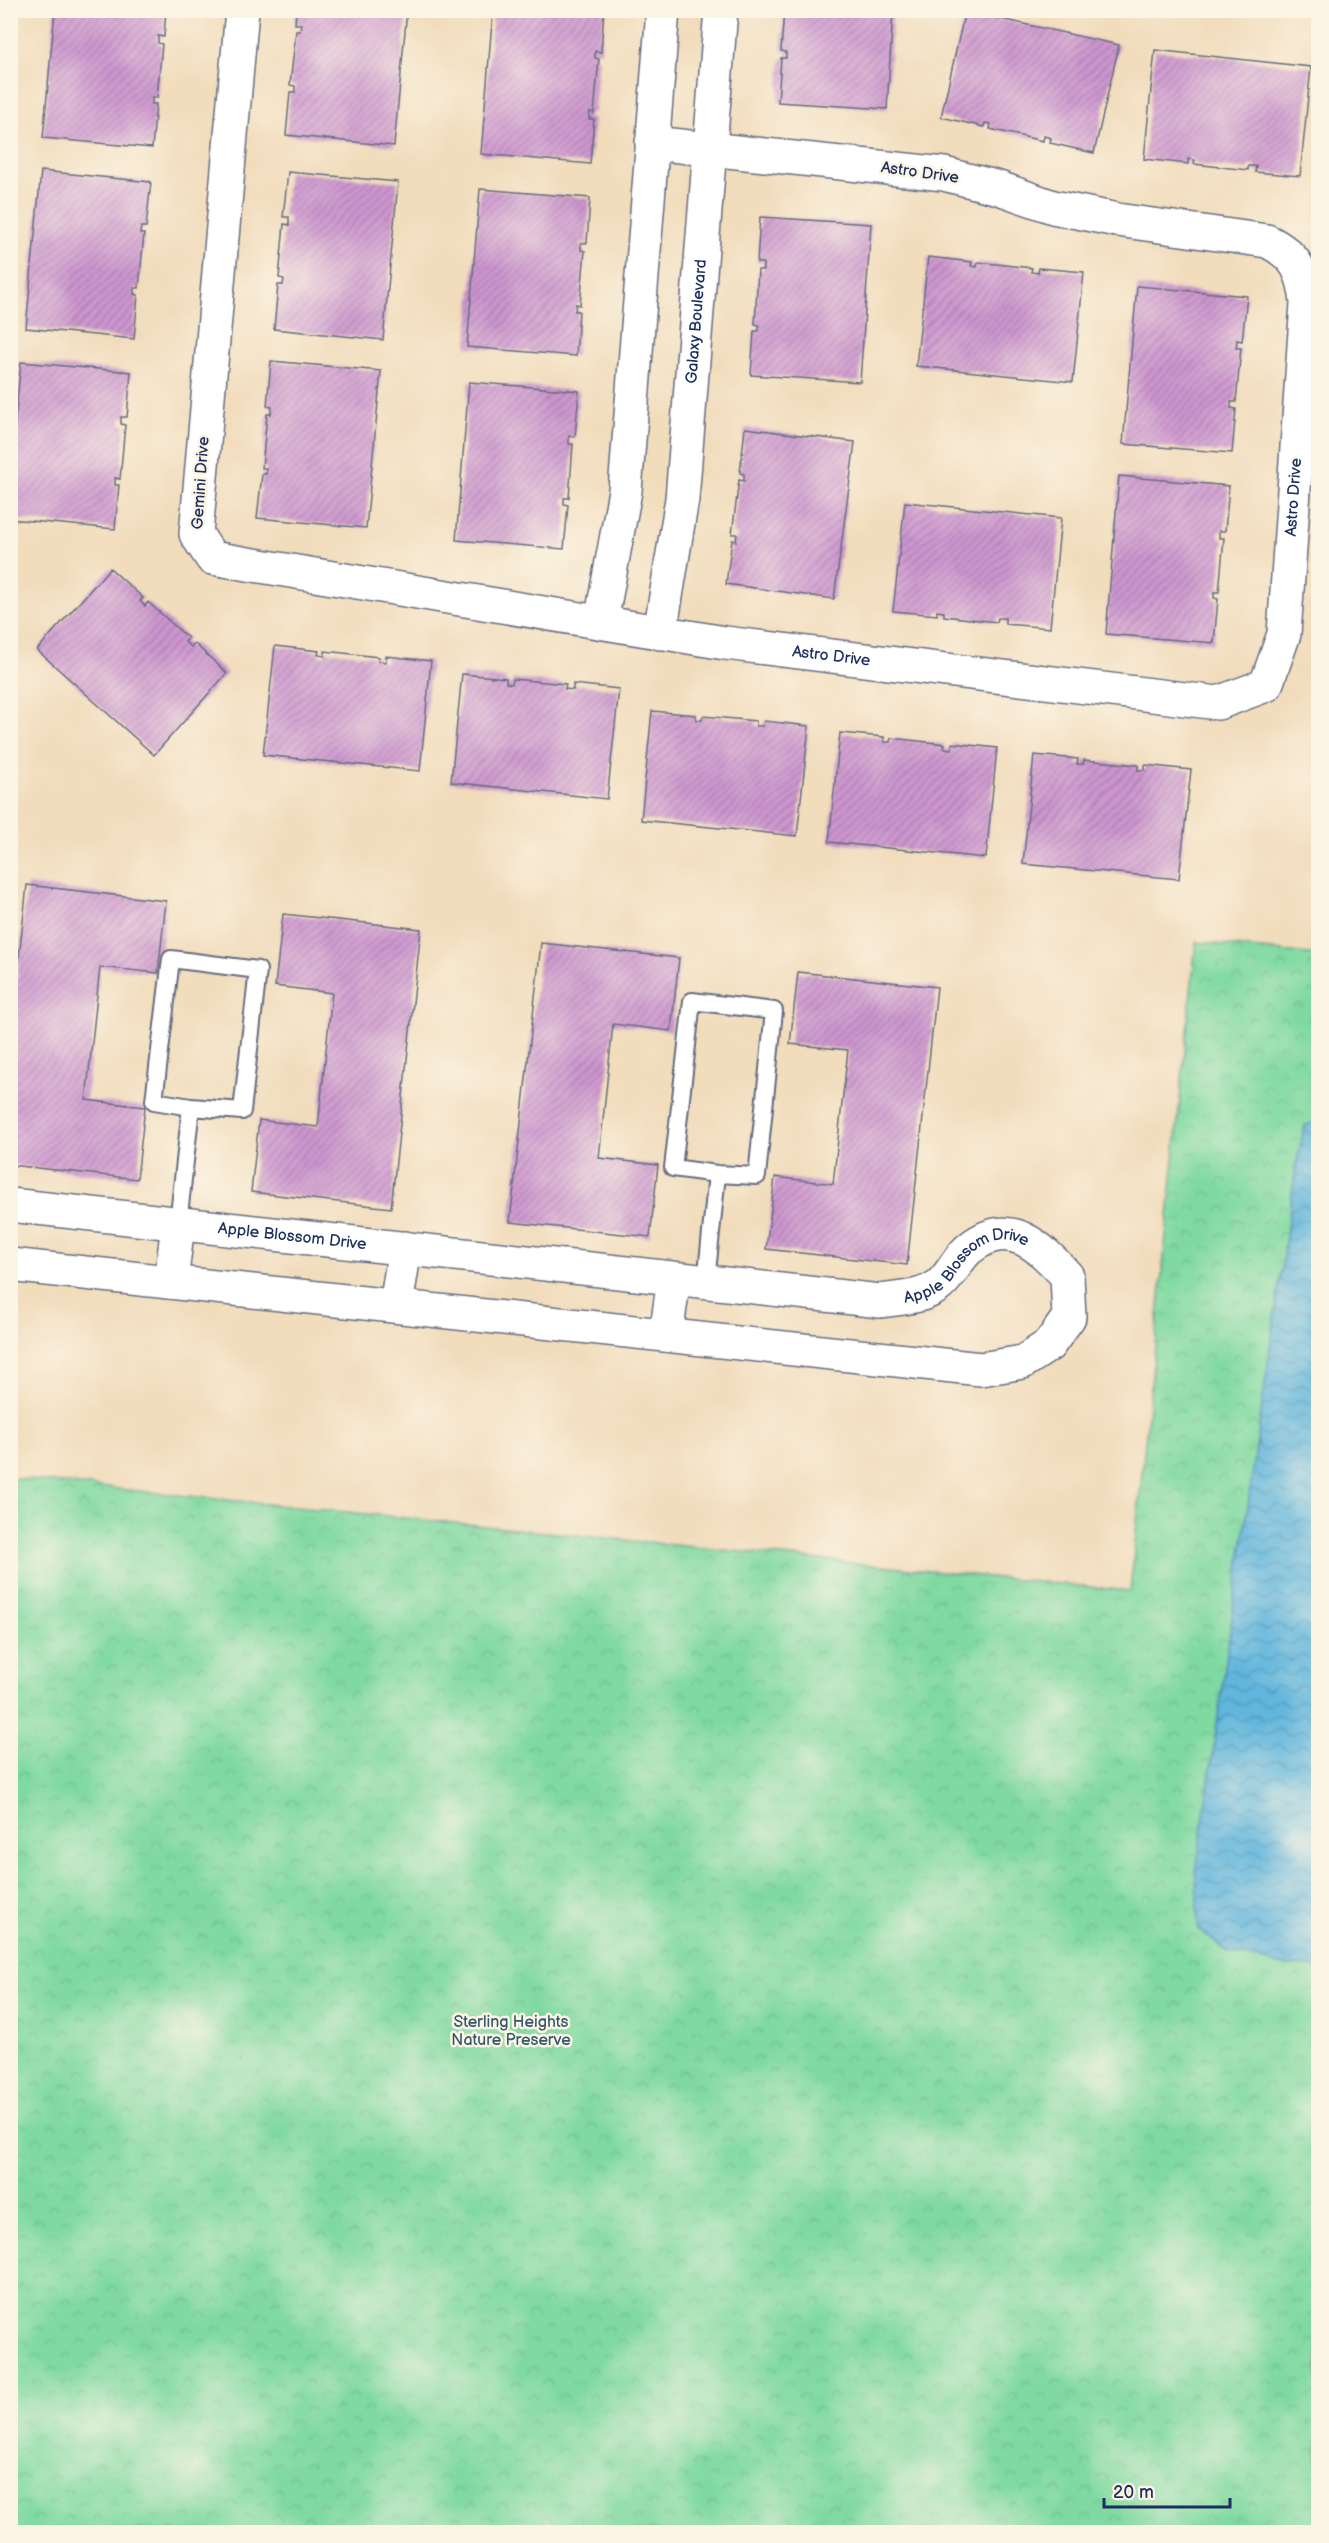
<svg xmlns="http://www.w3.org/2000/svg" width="1329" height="2543" viewBox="0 0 1329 2543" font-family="'Balsamiq Sans',sans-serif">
	<defs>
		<pattern id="park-crowns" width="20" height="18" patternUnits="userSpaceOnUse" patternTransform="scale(1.5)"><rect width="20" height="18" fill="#7fd9a0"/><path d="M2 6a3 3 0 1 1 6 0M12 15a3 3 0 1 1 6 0" fill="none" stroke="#6dbb8c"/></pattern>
		<pattern id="water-waves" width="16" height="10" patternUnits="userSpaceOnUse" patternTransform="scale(1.5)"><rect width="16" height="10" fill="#61b6dd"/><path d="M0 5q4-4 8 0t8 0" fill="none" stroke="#4f94b6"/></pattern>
		<pattern id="building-hatch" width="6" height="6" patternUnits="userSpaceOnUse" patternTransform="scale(1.5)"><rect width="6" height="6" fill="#cd96cf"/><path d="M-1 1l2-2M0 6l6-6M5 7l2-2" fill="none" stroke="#a67bab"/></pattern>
	</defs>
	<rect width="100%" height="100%" fill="#fcf5e5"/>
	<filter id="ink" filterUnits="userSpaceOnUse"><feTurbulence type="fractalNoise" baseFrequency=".0167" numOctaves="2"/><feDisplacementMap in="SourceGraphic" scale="12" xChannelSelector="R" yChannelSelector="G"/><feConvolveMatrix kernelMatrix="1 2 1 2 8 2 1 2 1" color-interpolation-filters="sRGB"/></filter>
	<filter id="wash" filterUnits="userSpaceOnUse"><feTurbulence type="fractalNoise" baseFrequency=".008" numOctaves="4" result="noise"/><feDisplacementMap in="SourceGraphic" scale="24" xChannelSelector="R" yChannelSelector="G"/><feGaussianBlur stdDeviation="1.35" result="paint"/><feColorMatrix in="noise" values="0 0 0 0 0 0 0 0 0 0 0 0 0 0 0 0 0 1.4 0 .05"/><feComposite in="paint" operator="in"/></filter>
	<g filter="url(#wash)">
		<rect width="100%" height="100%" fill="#f1dcbc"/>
		<path fill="url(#park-crowns)" stroke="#4d847f" stroke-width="1.5" d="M1196,942L1318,955V2532H11L10,1478L1130,1591Z"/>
		<path fill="url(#water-waves)" stroke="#3e729e" stroke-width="1.5" d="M1318,1122V1968L1280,1965L1228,1952L1198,1929L1196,1872L1296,1165L1305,1125Z"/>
		<g id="blocks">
			<path fill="url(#building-hatch)" d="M55,10H166L164,37L158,36V43L162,44L157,98L152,97V104H156L152,148L43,138Z
				M296,10H407L394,146L286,135L290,92H295V86L290,85L296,31H300L301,24H295Z
				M493,10H604L601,52L595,51V58L599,59L594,113L590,112L589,119H594L590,164L481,154Z
				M784,10H893L887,109L778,102L781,58H786V52L781,51Z
				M965,11L1119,45L1094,153L1050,143L1051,138L1044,136L1043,141L990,129L991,124L985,123L984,127L941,117Z
				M1155,50L1311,67L1300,176L1255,172L1256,166H1248V170L1194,164L1195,160L1188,159V164L1144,159Z
				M41,171L151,182L146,227H141L140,234H144L139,288H134V294L138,295L134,339L26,328Z
				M288,172L398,182L383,340L274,329L278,285H283L284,279L279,278L284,224L289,225V217H283Z
				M480,189L590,198L587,243H581V250L585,251L580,305L576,304L575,311H579L576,356L467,347Z
				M760,217L871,224L860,382L751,375L754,331H759V325L755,324L758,270H763V263H757Z
				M928,257L972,262L971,266L977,267L978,262L1032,268L1031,272L1038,273L1039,268L1084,272L1073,382L916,366Z
				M1137,286L1247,296L1242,341L1237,340L1236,348H1241L1236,402H1231V408L1236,409L1232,453L1123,444Z
				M271,361L381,371L366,528L257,518L262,474H266V468H262L267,414H271L272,407L267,406Z
				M21,362L131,372L127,417H121V424L125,425L120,479L115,478V485H119L115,529L10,519V472Z
				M469,382L579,391L575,437L569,436V444H573L569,498H564V504L568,505L564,549L456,540Z
				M745,428L855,442L834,599L726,584L732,540L736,541L737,534H732L739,480L744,481V474L740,473Z
				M1119,476L1229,486L1225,531H1219V538H1224L1219,592H1214V598L1218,599L1214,643L1106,634Z
				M905,502L1061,518L1050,628L1005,624V618H998L997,622L944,616V612L937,611V615L893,611Z
				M110,568L143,598L140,601L145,606L148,602L188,638L185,642L191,647L194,643L227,673L154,755L37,650Z
				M275,646L319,651L318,655L325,656V651L379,657L378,661L386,662V656L431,661L420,771L263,755Z
				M462,674L506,678V683L512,684L513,679L566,684L565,689L573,690V684L619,689L607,799L451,782Z
				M652,711L696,715V720H702L703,716L756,721V726H763L764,721L809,726L797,836L641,820Z
				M840,733L884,737V742H890L891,738L945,744L944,748L952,749V743L997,748L986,858L829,842Z
				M1034,755L1078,759L1077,764H1083L1084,760L1138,765V770H1145V765L1191,770L1179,879L1023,864Z
				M27,885L166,901L158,973L100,967L86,1100L145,1107L137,1179L10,1165V1039Z
				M283,914L421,929L391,1208L251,1192L259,1120L318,1127L332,993L275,986Z
				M541,943L679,958L671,1031L613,1024L599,1158L658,1165L650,1237L510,1222Z
				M798,972L937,987L907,1265L766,1249L775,1177L833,1184L848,1050L790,1044Z"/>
		</g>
	</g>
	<g filter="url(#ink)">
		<use href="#blocks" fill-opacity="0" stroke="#666c7f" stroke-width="1.5"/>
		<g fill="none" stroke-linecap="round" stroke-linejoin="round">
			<g stroke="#666c7f" stroke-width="20">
				<path id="service" d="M178,1224L191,1107L242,1111L258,970L171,959L154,1101L191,1107
					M706,1282L717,1174L757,1176L774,1011L692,1001L673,1168L717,1174"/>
			</g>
			<g stroke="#666c7f" stroke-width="36">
				<g id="minor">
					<path id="s1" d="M242,10L196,534L212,558L725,643L1218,703L1266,685L1284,634L1307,303C1304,272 1296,255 1267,241L1117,220L1053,207L999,188L944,174L652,143"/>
					<path d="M601,622L625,491L663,10"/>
					<path id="s2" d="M660,633L682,499L721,10"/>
					<path id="s3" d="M10,1205L880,1301C899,1298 922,1298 938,1286C951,1277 957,1258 970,1248C1010,1216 1040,1247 1067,1276L1069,1317L1049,1345L1023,1362L981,1369L10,1265"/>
					<path d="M171,1282L178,1224"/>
					<path d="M396,1306L405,1248"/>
					<path d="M666,1335L674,1279"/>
				</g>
			</g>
			<use href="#service" stroke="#fff" stroke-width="16"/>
			<use href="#minor" stroke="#fff" stroke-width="33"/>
		</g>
	</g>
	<g text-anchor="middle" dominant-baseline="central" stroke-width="5" stroke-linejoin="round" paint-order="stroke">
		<g font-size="16" fill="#1b2f5e" stroke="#fcf5e5">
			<text transform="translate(920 173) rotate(8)">Astro Drive</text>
			<text stroke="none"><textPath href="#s2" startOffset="314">Galaxy Boulevard</textPath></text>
			<text transform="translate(201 483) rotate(-86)">Gemini Drive</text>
			<text stroke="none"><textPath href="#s1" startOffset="1814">Astro Drive</textPath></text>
			<text stroke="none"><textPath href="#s1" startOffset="1182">Astro Drive</textPath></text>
			<text stroke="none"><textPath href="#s3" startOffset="284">Apple Blossom Drive</textPath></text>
			<text stroke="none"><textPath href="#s3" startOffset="974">Apple Blossom Drive</textPath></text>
		</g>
		<g font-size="16" fill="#345a6e" stroke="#fcf5e5">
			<text x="511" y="2022">Sterling Heights<tspan x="511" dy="18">Nature Preserve</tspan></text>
		</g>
	</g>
	<rect width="1329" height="2543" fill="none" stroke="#fcf5e5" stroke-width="36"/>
	<path d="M1104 2498v9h126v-9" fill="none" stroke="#1b2f5e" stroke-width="3"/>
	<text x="1113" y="2498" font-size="18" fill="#1b2f5e" stroke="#fcf5e5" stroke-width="4.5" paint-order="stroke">20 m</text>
</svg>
